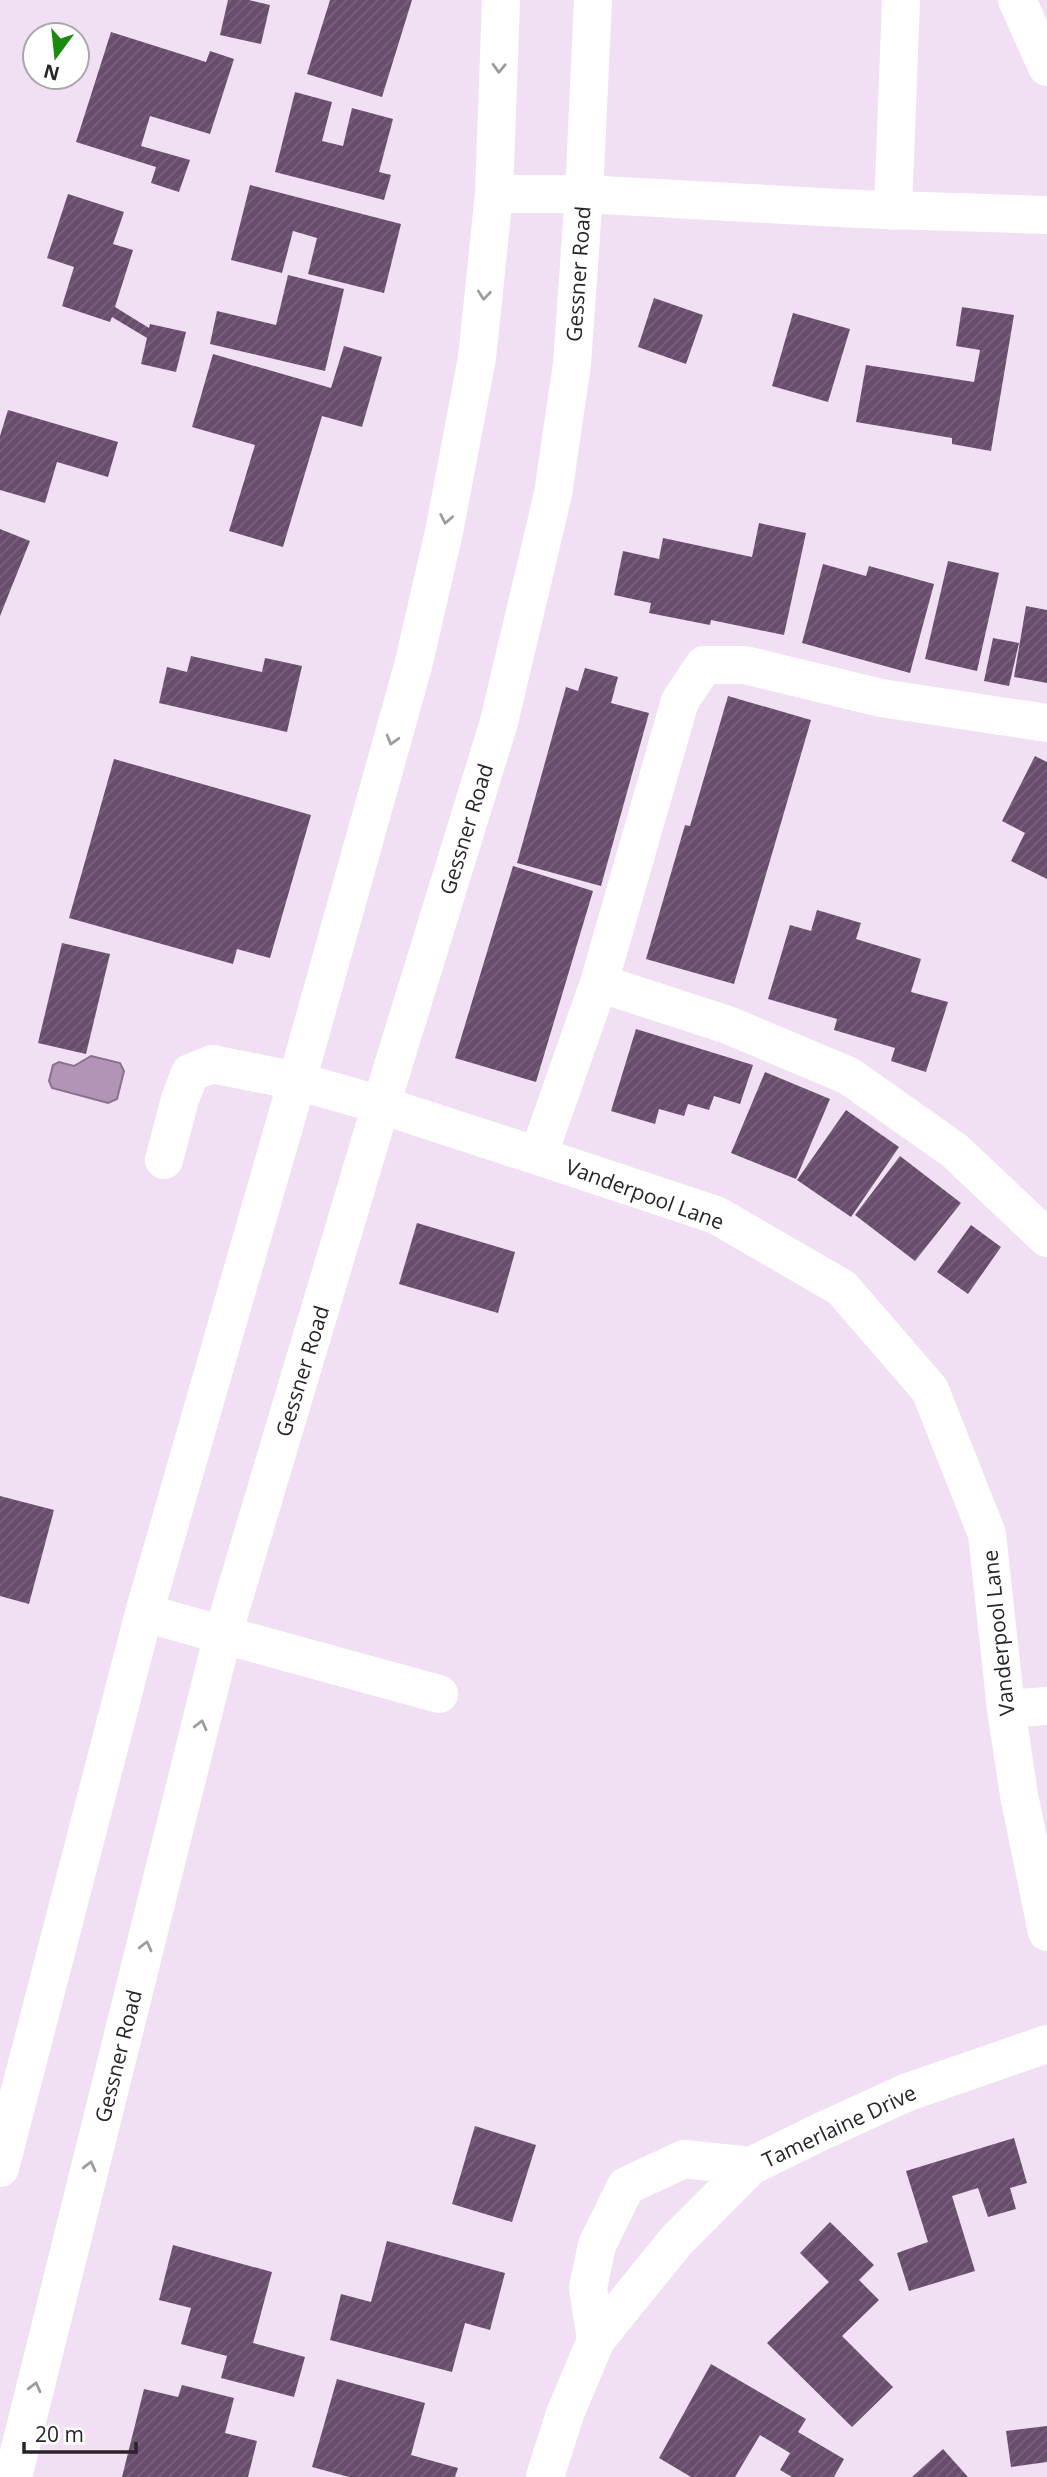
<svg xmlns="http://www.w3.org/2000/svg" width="1047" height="2477" viewBox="0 0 1047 2477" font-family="'Open Sans',sans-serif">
	<defs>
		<pattern id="building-hatch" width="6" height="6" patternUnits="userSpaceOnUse" patternTransform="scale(1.75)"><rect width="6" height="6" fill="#684d6c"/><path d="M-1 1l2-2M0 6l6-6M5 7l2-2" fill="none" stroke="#79637d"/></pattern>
	</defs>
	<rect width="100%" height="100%" fill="#f1dff3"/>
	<path fill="#b294b7" stroke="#89728d" stroke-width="2" d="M91,1056L120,1063L124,1071L117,1099L108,1103L52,1088L49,1081L53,1065L59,1062L74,1066Z"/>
	<path fill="url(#building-hatch)" d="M228,0H249L270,5L261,44L220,35Z
		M330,0H412L382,97L307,74Z
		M111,32L206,62L210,51L234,59L210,134L150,116L141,146L190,160L179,192L151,183L156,167L76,142Z
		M295,92L332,102L322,141L343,146L352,108L393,119L379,172L391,175L384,200L275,172Z
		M250,185L401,224L384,293L308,274L317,238L293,231L282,273L231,260Z
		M68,194L124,212L113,244L133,250L115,307L149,328L150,324L186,332L176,372L141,364L147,338L112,317L110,322L62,306L74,267L47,258Z
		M288,275L344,289L325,371L210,344L217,311L276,325Z
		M654,298L703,315L686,364L638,347Z
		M962,307L1014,315L991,451L952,444V438L856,422L866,365L974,382L980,350L956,346Z
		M793,313L850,329L828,402L772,386Z
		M344,346L382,357L362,427L322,416L283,547L229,531L255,445L192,427L213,354L331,388Z
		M8,410L118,442L108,477L57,462L45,503L0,490V436Z
		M759,523L806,533L784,635L711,620L710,625L649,613L651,603L614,595L623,551L659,559L663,538L752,557Z
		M0,529L30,541L0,616Z
		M948,561L999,573L977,671L925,659Z
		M823,564L866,576L869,566L934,584L910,673L802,643Z
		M1026,606L1047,610V683L1014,677Z
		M993,638L1019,643L1009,686L984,681Z
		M191,656L262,672L265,658L302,666L287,732L159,703L167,667L187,672Z
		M585,668L618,677L611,703L649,713L601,886L517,863L566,687L578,691Z
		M728,696L811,720L734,984L646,959L685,825L690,826Z
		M1035,756L1047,762V879L1011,861L1025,833L1002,821Z
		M114,759L311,815L270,958L237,949L233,964L69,918Z
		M513,866L593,891L536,1082L455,1058Z
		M817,910L861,923L856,939L921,959L911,992L948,1002L926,1072L891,1061L895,1048L834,1030L837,1019L768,999L790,925L811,931Z
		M62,943L110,954L86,1054L38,1043Z
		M636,1029L753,1065L740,1104L714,1096L709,1110L688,1104L684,1116L659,1109L655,1124L611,1111Z
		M765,1072L830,1099L796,1179L731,1153Z
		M846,1110L899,1147L851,1217L797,1180Z
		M900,1156L961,1203L915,1261L855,1215Z
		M417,1223L515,1252L498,1313L399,1284Z
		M971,1225L1001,1247L968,1294L937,1272Z
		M0,1496L54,1510L29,1604L0,1596Z
		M475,2126L536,2145L512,2222L452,2204Z
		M1014,2138L1027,2183L1010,2188L1016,2209L988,2217L978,2188L952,2196L975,2271L909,2291L897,2253L928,2242L906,2171Z
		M830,2222L874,2265L859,2280L879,2300L842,2336L893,2387L852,2427L767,2343L829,2282L800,2253Z
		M387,2241L505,2273L490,2330L465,2323L452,2372L330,2340L341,2294L371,2302Z
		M173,2245L272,2272L253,2343L305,2357L294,2397L221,2378L227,2356L181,2344L191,2308L159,2300Z
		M711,2364L806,2419L798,2432L844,2459L834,2477H792L780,2470L790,2453L760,2435L735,2477H691L659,2458Z
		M337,2379L425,2403L411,2455L458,2468L455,2477H349L312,2467Z
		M182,2385L234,2398L225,2433L257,2441L248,2477H122L144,2389L178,2397Z
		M1047,2426V2462L1011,2467L1006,2431Z
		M943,2449L968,2477H912Z"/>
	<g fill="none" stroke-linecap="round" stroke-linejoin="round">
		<path stroke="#fff" stroke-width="38" d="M1017,0L1047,67
			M584,194L858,209L1047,215
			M893,211L901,0
			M599,983L728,1025L849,1076L955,1151L1047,1238
			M538,1156L599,983L680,701L704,665H745L881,698L1047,723
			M164,1160L180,1099L190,1073L212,1064L297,1081L381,1105L538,1156L716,1215L842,1288L930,1390L987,1534L1006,1709L1019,1795L1047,1932
			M144,1613L439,1694
			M1006,1709L1047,1706
			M596,2340L588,2288L597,2245L626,2186L684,2159L751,2166
			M545,2477L565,2414L596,2340L676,2241L751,2166L820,2132L908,2092L1047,2044"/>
		<path stroke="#fff" stroke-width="38" d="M494,194H584
			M0,2168L144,1613L297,1081L413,666L444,532L477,358L494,194L501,0
			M13,2477L223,1634L381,1105L499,722L553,494L572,364L584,194L593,0"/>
	</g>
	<defs><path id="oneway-chevron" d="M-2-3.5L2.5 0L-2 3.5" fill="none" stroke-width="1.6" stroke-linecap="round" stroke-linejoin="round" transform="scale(1.75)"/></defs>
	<g stroke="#9f9c9f">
		<use href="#oneway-chevron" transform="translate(499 68) rotate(92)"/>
		<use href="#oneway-chevron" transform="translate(484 295) rotate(96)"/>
		<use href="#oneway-chevron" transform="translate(446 519) rotate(101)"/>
		<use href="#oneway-chevron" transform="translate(392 740) rotate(106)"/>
		<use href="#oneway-chevron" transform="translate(201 1725) rotate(-76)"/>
		<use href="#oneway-chevron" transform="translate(146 1946) rotate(-76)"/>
		<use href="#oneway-chevron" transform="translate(90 2166) rotate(-76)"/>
		<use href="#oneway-chevron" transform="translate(35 2387) rotate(-76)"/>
	</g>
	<g text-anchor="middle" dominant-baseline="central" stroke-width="7" stroke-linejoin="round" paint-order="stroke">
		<g font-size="21" fill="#29232a" stroke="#fff">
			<text transform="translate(578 274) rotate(-86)">Gessner Road</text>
			<text transform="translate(466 829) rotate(-73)">Gessner Road</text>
			<text transform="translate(645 1194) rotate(20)">Vanderpool Lane</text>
			<text transform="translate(302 1371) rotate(-73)">Gessner Road</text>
			<text transform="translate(998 1633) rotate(-96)">Vanderpool Lane</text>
			<text transform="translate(118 2056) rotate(-76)">Gessner Road</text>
			<text transform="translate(839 2126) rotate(-25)">Tamerlaine Drive</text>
		</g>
	</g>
	<g transform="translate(56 56) rotate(195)"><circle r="33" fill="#ffffff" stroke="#a9a7aa" stroke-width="2"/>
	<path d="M0-5L12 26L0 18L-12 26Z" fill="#1a8b0e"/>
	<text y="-10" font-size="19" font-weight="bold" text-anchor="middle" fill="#29232a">N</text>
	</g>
	<path d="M24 2442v10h112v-10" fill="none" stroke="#29232a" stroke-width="3.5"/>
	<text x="35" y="2442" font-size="21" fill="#29232a" stroke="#ffffff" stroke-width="5" paint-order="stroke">20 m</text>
</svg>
